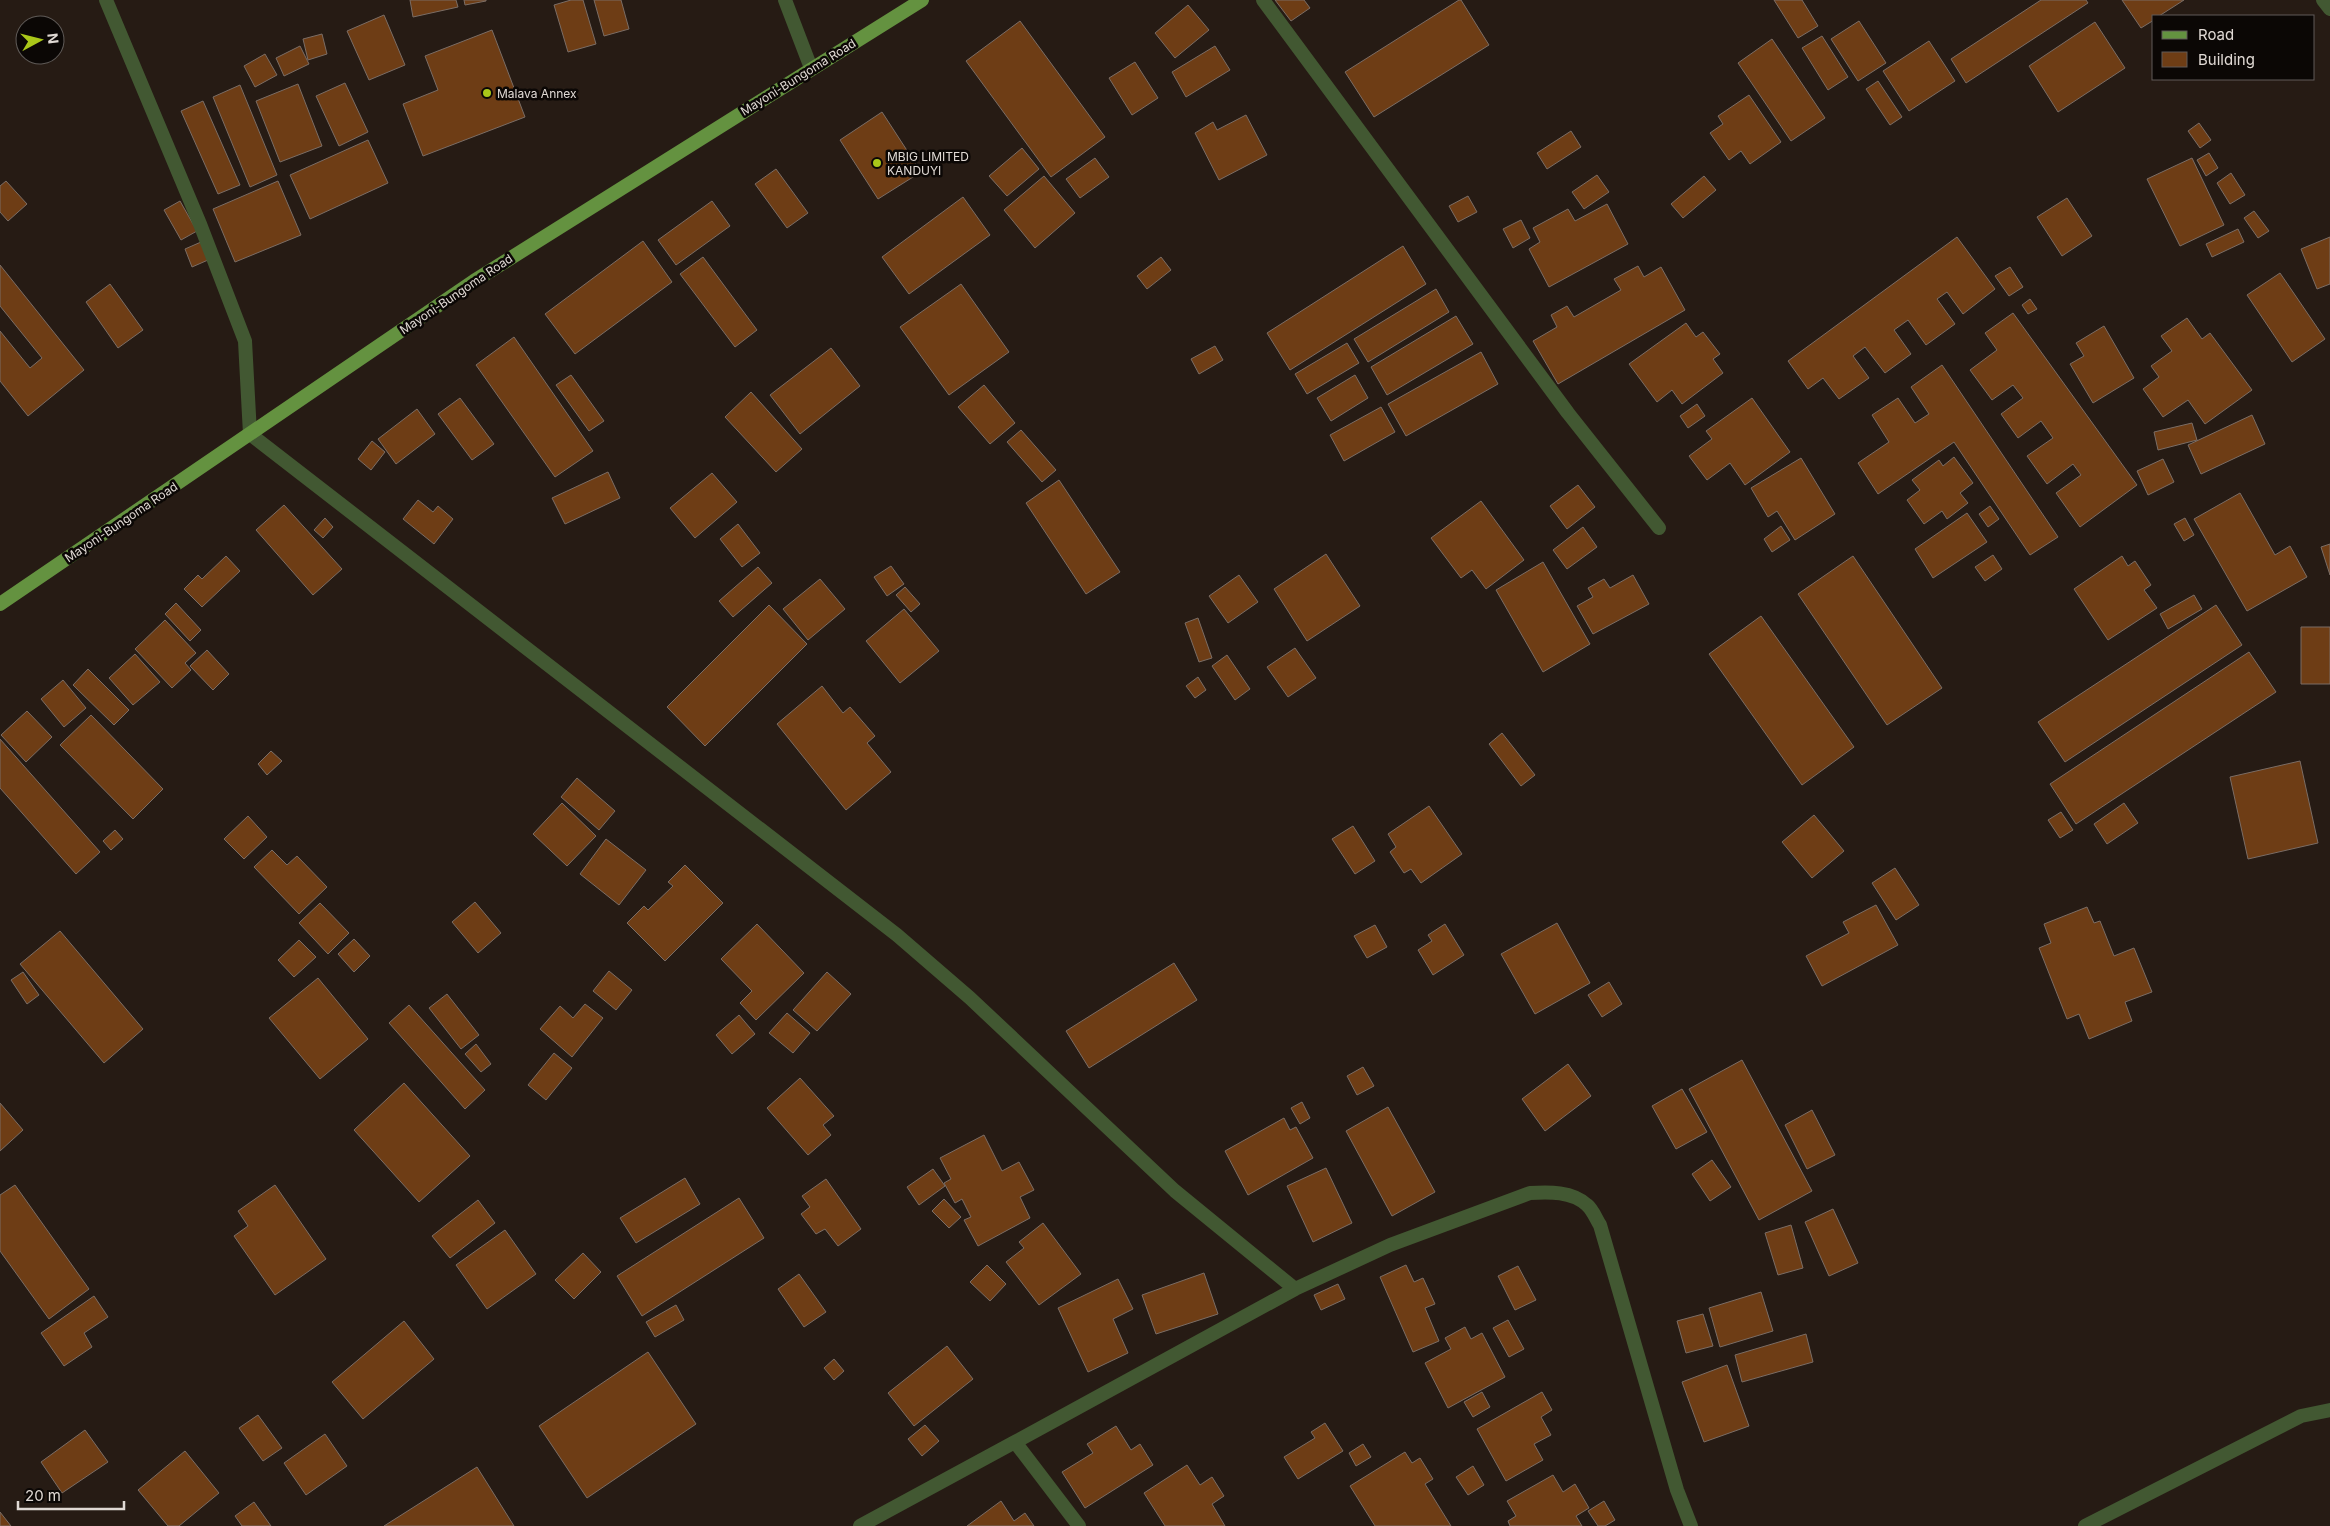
<svg xmlns="http://www.w3.org/2000/svg" width="2330" height="1526" viewBox="0 0 2330 1526" font-family="Inter,sans-serif">
	<rect width="100%" height="100%" fill="#261b14"/>
	<path fill="#6e3d15" stroke="#7b6d65" d="M410,0H456L458,7L413,17Z
		M464,0H486V1L465,5Z
		M571,0H583L596,44L568,52L554,5Z
		M594,0H621L629,29L604,36Z
		M1275,0H1304L1310,8L1291,21Z
		M1459,0H1461L1489,45L1374,117L1345,72Z
		M1774,0H1802L1818,26L1798,38Z
		M2041,0H2086L2088,3L1966,83L1951,59Z
		M2122,0H2184L2159,16H2154V20L2141,28Z
		M1188,5L1209,30L1175,58L1155,33Z
		M384,15L405,65L369,80L347,31Z
		M1020,21L1105,137L1051,177L966,61Z
		M1859,21L1886,63L1858,81L1831,39Z
		M2095,22L2125,68L2058,112L2029,66Z
		M492,30L525,117L423,156L403,104L438,90L425,56Z
		M322,34L327,54L308,60L303,39Z
		M1822,36L1848,77L1828,90L1802,48Z
		M1772,39L1825,118L1791,141L1738,63Z
		M1929,41L1955,81L1909,111L1883,71Z
		M300,46L309,64L284,76L276,58Z
		M1215,46L1230,70L1186,97L1172,72Z
		M265,54L277,75L255,87L244,66Z
		M1135,62L1158,98L1132,115L1109,78Z
		M1878,81L1902,117L1890,125L1866,89Z
		M345,83L368,132L339,146L316,96Z
		M298,84L322,146L280,162L256,101Z
		M240,85L277,175L250,187L213,97Z
		M1749,95L1781,142L1750,164L1741,151L1729,160L1710,133L1723,124L1718,116Z
		M203,101L240,185L218,194L181,111Z
		M882,112L921,172L878,199L840,140Z
		M1246,115L1267,155L1219,180L1195,133L1213,122L1217,130Z
		M2199,123L2211,140L2200,148L2188,131Z
		M1571,131L1581,147L1547,169L1537,153Z
		M368,140L388,183L310,219L290,175Z
		M1022,148L1039,169L1007,196L989,176Z
		M2209,153L2218,168L2206,176L2197,160Z
		M1095,158L1109,177L1080,198L1066,179Z
		M2192,158L2224,225L2180,246L2147,179Z
		M776,169L808,213L787,228L755,184Z
		M2231,173L2245,195L2230,204L2217,183Z
		M1597,175L1609,192L1584,209L1572,192Z
		M1044,176L1075,213L1035,248L1004,210Z
		M1704,176L1716,190L1683,218L1671,204Z
		M6,181L27,204L8,221L0,212V186Z
		M278,181L301,235L235,262L213,209Z
		M1468,196L1477,212L1458,222L1449,206Z
		M963,197L990,235L909,294L882,257Z
		M2067,198L2092,236L2062,256L2037,217Z
		M180,201L197,231L181,240L164,210Z
		M712,201L730,226L676,265L658,240Z
		M1607,204L1628,244L1549,287L1529,249L1540,242L1533,228L1568,209L1575,221Z
		M2254,211L2269,231L2258,238L2244,218Z
		M1521,220L1530,238L1513,248L1503,229Z
		M2238,229L2244,242L2212,257L2206,244Z
		M1957,237L1995,289L1963,314L1947,292L1937,299L1955,324L1926,345L1908,320L1894,330L1911,354L1885,373L1865,347L1853,356L1869,378L1839,399L1823,378L1808,389L1788,361Z
		M2330,237V284L2317,289L2301,249Z
		M643,241L672,282L575,354L545,314Z
		M201,242L208,260L192,267L185,249Z
		M1403,246L1426,284L1290,370L1267,333Z
		M703,257L757,330L735,347L680,274Z
		M1161,257L1171,270L1147,289L1137,276Z
		M0,265L84,370L28,416L0,381V331L30,368L42,358L0,306Z
		M1638,266L1644,277L1661,267L1685,310L1558,384L1533,341L1557,327L1551,315L1567,306L1574,317L1621,290L1614,279Z
		M2010,267L2023,287L2009,296L1995,276Z
		M2280,273L2325,339L2292,362L2247,295Z
		M110,284L143,330L118,348L86,302Z
		M961,284L1009,352L949,395L900,327Z
		M1436,289L1449,312L1368,362L1354,339Z
		M2030,299L2037,309L2028,314L2022,305Z
		M2013,313L2137,485L2080,527L2056,493L2081,475L2073,464L2047,484L2027,456L2053,438L2041,421L2018,438L2001,414L2023,398L2013,385L1992,400L1970,370L1997,350L1985,333Z
		M1456,316L1473,344L1387,395L1371,367Z
		M2187,318L2202,339L2210,333L2252,390L2205,424L2188,400L2163,417L2143,389L2159,377L2151,366L2172,351L2161,336Z
		M1686,323L1696,337L1703,332L1720,354L1713,359L1723,373L1682,404L1672,390L1657,402L1629,364Z
		M2104,326L2134,378L2093,403L2070,364L2084,356L2076,343Z
		M514,337L593,451L555,477L476,365Z
		M1347,343L1359,363L1307,394L1295,374Z
		M1215,346L1223,360L1199,374L1191,359Z
		M831,348L860,386L800,434L770,395Z
		M1481,352L1498,384L1406,436L1388,404Z
		M1942,365L2058,537L2030,555L1954,442L1878,494L1858,463L1889,442L1872,415L1898,398L1915,423L1929,414L1911,387Z
		M571,375L604,421L589,431L556,385Z
		M1355,375L1368,398L1331,421L1317,398Z
		M984,385L1015,423L990,444L958,407Z
		M751,392L802,449L776,472L725,417Z
		M460,398L494,444L472,460L438,414Z
		M1752,398L1790,452L1745,485L1730,463L1707,480L1689,456L1712,439L1706,431Z
		M1697,404L1705,416L1688,428L1680,416Z
		M1381,407L1395,432L1344,461L1330,435Z
		M417,409L435,434L396,464L378,439Z
		M2252,415L2265,444L2201,474L2188,445Z
		M2192,423L2197,440L2158,450L2154,432Z
		M1021,430L1056,470L1042,482L1007,442Z
		M372,441L385,452L371,470L358,459Z
		M1954,457L1973,483L1960,493L1968,503L1947,519L1942,511L1924,524L1907,500L1920,490L1912,480L1939,460L1943,466Z
		M1801,458L1835,514L1795,540L1777,511L1768,517L1751,488Z
		M2163,459L2174,482L2148,495L2137,471Z
		M608,472L620,498L565,524L552,498Z
		M712,473L737,502L695,538L670,508Z
		M1059,480L1120,572L1086,594L1026,503Z
		M1578,485L1595,507L1567,529L1550,506Z
		M2240,493L2275,555L2290,546L2307,577L2247,611L2194,519Z
		M418,500L433,512L438,506L453,519L434,544L403,519Z
		M1481,501L1524,560L1486,589L1472,570L1461,578L1431,538Z
		M284,505L342,569L313,595L256,530Z
		M1990,506L1999,519L1988,527L1979,514Z
		M1967,513L1987,542L1933,578L1915,549Z
		M325,518L333,527L323,538L314,530Z
		M2185,518L2194,535L2184,541L2174,524Z
		M738,524L760,553L742,567L720,539Z
		M1781,526L1790,540L1772,552L1764,539Z
		M1583,527L1597,547L1567,569L1553,550Z
		M2330,544V575L2321,547Z
		M1326,554L1360,606L1307,641L1274,589Z
		M1993,555L2002,569L1985,581L1975,567Z
		M226,556L240,571L202,607L184,589L198,575L202,579Z
		M1853,556L1942,688L1887,725L1798,594Z
		M2122,556L2128,566L2135,561L2151,585L2144,590L2157,608L2108,640L2074,589Z
		M1543,562L1590,644L1543,672L1496,590Z
		M891,566L904,584L887,596L874,577Z
		M758,567L772,583L733,617L719,601Z
		M1239,575L1258,602L1228,623L1209,596Z
		M1633,575L1649,604L1593,634L1577,606L1593,597L1588,588L1604,579L1610,588Z
		M820,579L845,609L808,640L783,609Z
		M905,587L920,604L911,612L896,595Z
		M2194,595L2202,609L2168,629L2160,614Z
		M176,603L201,630L190,641L165,614Z
		M769,605L807,644L705,746L667,707Z
		M2216,605L2242,645L2065,762L2038,722Z
		M904,609L939,651L900,683L866,641Z
		M1761,616L1854,747L1802,785L1709,654Z
		M1198,618L1212,658L1199,662L1185,623Z
		M165,620L196,653L185,663L191,670L172,688L135,649Z
		M2301,627H2330V684H2301Z
		M1295,648L1316,678L1288,697L1267,667Z
		M207,650L229,674L213,690L190,666Z
		M2249,652L2276,692L2076,824L2050,784Z
		M135,654L160,682L133,705L109,678Z
		M1227,655L1250,689L1235,700L1212,666Z
		M88,669L129,710L114,725L73,685Z
		M1198,677L1206,690L1195,698L1186,686Z
		M63,680L86,708L64,727L41,699Z
		M822,686L843,713L850,707L875,736L867,743L891,772L846,810L777,724Z
		M27,711L52,737L26,762L1,735Z
		M91,715L163,789L133,819L60,745Z
		M1502,733L1535,775L1521,786L1489,744Z
		M0,739L100,852L76,874L0,788Z
		M271,751L282,761L267,775L258,764Z
		M2300,761L2318,843L2248,859L2230,777Z
		M577,778L615,811L599,830L561,797Z
		M562,803L596,836L567,866L533,834Z
		M2124,803L2138,823L2107,844L2094,824Z
		M1429,806L1462,854L1421,883L1411,869L1404,873L1390,852L1396,847L1388,834Z
		M2061,812L2073,830L2060,838L2048,820Z
		M1814,815L1844,851L1812,878L1782,842Z
		M248,816L267,837L244,859L224,839Z
		M1353,826L1375,861L1355,874L1332,839Z
		M115,830L123,839L111,850L103,841Z
		M606,839L646,870L619,905L580,874Z
		M272,850L287,865L297,856L327,887L299,914L254,867Z
		M685,865L723,903L665,961L627,923L644,906L648,910L673,886L668,882Z
		M1895,868L1919,905L1896,920L1872,883Z
		M475,902L501,933L478,953L452,922Z
		M320,903L349,933L328,954L299,923Z
		M1876,905L1898,945L1822,986L1806,956L1849,933L1843,922Z
		M2087,907L2094,923L2100,921L2114,956L2134,948L2152,992L2125,1002L2132,1021L2089,1039L2079,1014L2067,1019L2039,948L2051,943L2044,924Z
		M1557,923L1590,983L1535,1014L1501,954Z
		M757,924L804,973L756,1020L740,1003L752,991L721,959Z
		M1445,924L1464,955L1433,975L1418,950L1432,941L1428,935Z
		M1375,925L1387,947L1367,958L1354,936Z
		M60,931L143,1029L104,1063L20,964Z
		M354,939L370,956L354,972L338,954Z
		M299,940L316,957L294,977L278,960Z
		M1174,963L1197,1000L1089,1068L1066,1031Z
		M609,971L632,990L616,1010L593,991Z
		M23,972L39,995L27,1004L11,980Z
		M827,972L851,994L817,1031L793,1010Z
		M318,978L368,1039L320,1079L269,1018Z
		M1609,982L1622,1004L1602,1017L1588,995Z
		M447,994L479,1035L461,1049L429,1008Z
		M585,1004L603,1018L572,1057L540,1029L560,1006L573,1018Z
		M409,1005L485,1090L465,1109L389,1023Z
		M787,1013L810,1033L793,1053L769,1033Z
		M739,1015L755,1034L732,1054L716,1035Z
		M476,1044L491,1064L481,1072L465,1054Z
		M554,1053L572,1068L546,1100L528,1085Z
		M1742,1060L1812,1191L1759,1220L1689,1089Z
		M1568,1064L1591,1096L1545,1131L1522,1099Z
		M1363,1067L1374,1086L1357,1095L1347,1076Z
		M800,1078L834,1116L823,1125L831,1135L808,1155L767,1108Z
		M404,1083L470,1156L419,1202L354,1130Z
		M1682,1089L1707,1132L1676,1149L1652,1106Z
		M1302,1102L1310,1118L1300,1124L1291,1108Z
		M0,1103L23,1130L0,1151Z
		M1388,1107L1435,1192L1392,1216L1346,1131Z
		M1812,1110L1835,1155L1807,1169L1785,1125Z
		M1284,1118L1290,1130L1296,1127L1313,1158L1248,1195L1225,1151Z
		M984,1135L1002,1171L1019,1162L1034,1190L1020,1197L1030,1218L978,1246L964,1220L971,1217L962,1199L955,1203L944,1183L951,1179L940,1158Z
		M1712,1160L1731,1187L1710,1201L1692,1174Z
		M1326,1168L1352,1223L1313,1242L1287,1186Z
		M933,1169L945,1186L919,1205L907,1187Z
		M685,1178L700,1204L636,1243L620,1218Z
		M826,1179L861,1229L838,1246L825,1229L816,1234L801,1214L810,1207L802,1196Z
		M15,1185L89,1289L49,1319L0,1251V1195Z
		M275,1185L326,1259L275,1295L234,1236L248,1226L238,1211Z
		M739,1198L764,1238L642,1316L617,1276Z
		M944,1199L961,1217L949,1228L932,1211Z
		M478,1200L495,1223L450,1258L432,1236Z
		M1833,1209L1858,1263L1829,1276L1805,1222Z
		M1043,1223L1081,1274L1039,1305L1006,1262L1024,1248L1019,1242Z
		M1791,1225L1803,1268L1778,1275L1765,1233Z
		M505,1230L536,1274L487,1309L456,1265Z
		M583,1253L601,1272L574,1299L555,1280Z
		M987,1265L1006,1284L990,1301L970,1282Z
		M1406,1265L1414,1282L1423,1278L1435,1304L1425,1308L1439,1341L1413,1352L1380,1277Z
		M1518,1266L1536,1300L1515,1310L1498,1276Z
		M1204,1273L1218,1314L1156,1334L1142,1295Z
		M799,1274L826,1312L804,1327L778,1289Z
		M1118,1279L1133,1309L1113,1319L1128,1353L1088,1372L1058,1308Z
		M1338,1284L1345,1299L1321,1310L1314,1295Z
		M1761,1292L1773,1331L1720,1347L1709,1308Z
		M94,1296L108,1317L84,1333L92,1347L64,1366L41,1333Z
		M676,1305L684,1320L655,1337L646,1322Z
		M1703,1314L1713,1346L1686,1353L1677,1321Z
		M1508,1320L1524,1349L1509,1357L1493,1328Z
		M404,1321L434,1359L363,1419L332,1382Z
		M1465,1327L1471,1339L1482,1333L1505,1377L1448,1408L1425,1363L1451,1349L1445,1338Z
		M1806,1334L1813,1362L1742,1382L1735,1355Z
		M947,1346L973,1379L914,1426L888,1393Z
		M648,1352L696,1424L587,1498L539,1426Z
		M834,1359L844,1371L834,1380L824,1368Z
		M1727,1365L1749,1426L1704,1442L1682,1382Z
		M1482,1392L1490,1407L1473,1417L1464,1402Z
		M1542,1392L1552,1410L1541,1417L1551,1435L1534,1444L1543,1460L1506,1481L1477,1429Z
		M258,1415L282,1448L263,1461L239,1428Z
		M1325,1423L1343,1451L1298,1479L1284,1457L1315,1438L1311,1432Z
		M925,1425L939,1441L922,1456L908,1439Z
		M1116,1426L1131,1450L1140,1444L1153,1465L1085,1508L1062,1472L1093,1453L1087,1444Z
		M85,1430L108,1462L62,1493L41,1462Z
		M325,1434L347,1466L306,1495L284,1463Z
		M1363,1444L1371,1457L1356,1466L1349,1453Z
		M185,1451L219,1493L179,1526H168L138,1490Z
		M1405,1452L1412,1463L1420,1458L1433,1479L1425,1484L1451,1526H1375L1350,1486Z
		M1187,1465L1200,1485L1212,1477L1224,1496L1212,1504L1225,1526H1165L1144,1493Z
		M1473,1466L1484,1485L1468,1495L1456,1477Z
		M477,1467L514,1526H384Z
		M1553,1475L1563,1492L1575,1484L1589,1508L1576,1516L1582,1526H1510L1508,1521L1516,1516L1507,1501Z
		M1001,1501L1014,1521L1025,1513L1034,1526H967Z
		M1604,1501L1615,1520L1605,1526H1598L1588,1511Z
		M254,1502L271,1526H242L235,1516Z
		M0,1512L11,1526H0Z"/>
	<g fill="none" stroke-linecap="round" stroke-linejoin="round">
		<path stroke="#425832" stroke-width="14" d="M106,0L200,224L245,341L250,434L897,935L970,998L1175,1191L1295,1289
			M785,0L811,68
			M1263,0L1568,413L1659,528
			M2323,0L2330,9
			M1015,1442L1295,1289L1390,1245L1530,1193C1549,1192 1572,1191 1587,1205C1593,1210 1596,1219 1600,1225L1677,1490L1691,1526
			M860,1526L1015,1442L1079,1526
			M2085,1526L2301,1416L2330,1410"/>
		<path stroke="#649240" stroke-width="14" d="M0,604L474,281L922,0"/>
	</g>
	<g fill="#aac719" stroke="#0b0705" stroke-width="2">
		<circle cx="487" cy="93" r="5"/>
		<circle cx="877" cy="163" r="5"/>
	</g>
	<g text-anchor="middle" dominant-baseline="central" stroke-width="5" stroke-linejoin="round" paint-order="stroke">
		<g font-size="12" fill="#e0d9d4" stroke="#0b0705">
			<text transform="translate(798 77) rotate(-32)">Mayoni-Bungoma Road</text>
			<text transform="translate(456 294) rotate(-34)">Mayoni-Bungoma Road</text>
			<text transform="translate(121 522) rotate(-34)">Mayoni-Bungoma Road</text>
		</g>
		<g font-size="12" fill="#e0d9d4" stroke="#0b0705" text-anchor="start">
			<text x="497" y="93">Malava Annex</text>
			<text x="887" y="156">MBIG LIMITED<tspan x="887" dy="14">KANDUYI</tspan></text>
		</g>
	</g>
	<rect x="2152" y="15" width="162" height="65" fill="#0b0705" stroke="#605b58"/>
	<rect x="2162" y="31" width="25" height="8" fill="#649240" stroke="#605b58"/>
	<text x="2198" y="40" font-size="15" fill="#e0d9d4">Road</text>
	<rect x="2162" y="52" width="25" height="15" fill="#6e3d15" stroke="#605b58"/>
	<text x="2198" y="65" font-size="15" fill="#e0d9d4">Building</text>
	<g transform="translate(40 40) rotate(83)"><circle r="24" fill="#0b0705" stroke="#605b58"/>
	<path d="M0-4L9 19L0 12L-9 19Z" fill="#aac719"/>
	<text y="-8" font-size="14" font-weight="bold" text-anchor="middle" fill="#e0d9d4">N</text>
	</g>
	<path d="M18 1501v8h106v-8" fill="none" stroke="#e0d9d4" stroke-width="2.5"/>
	<text x="25" y="1501" font-size="15" fill="#e0d9d4" stroke="#0b0705" stroke-width="4" paint-order="stroke">20 m</text>
</svg>
